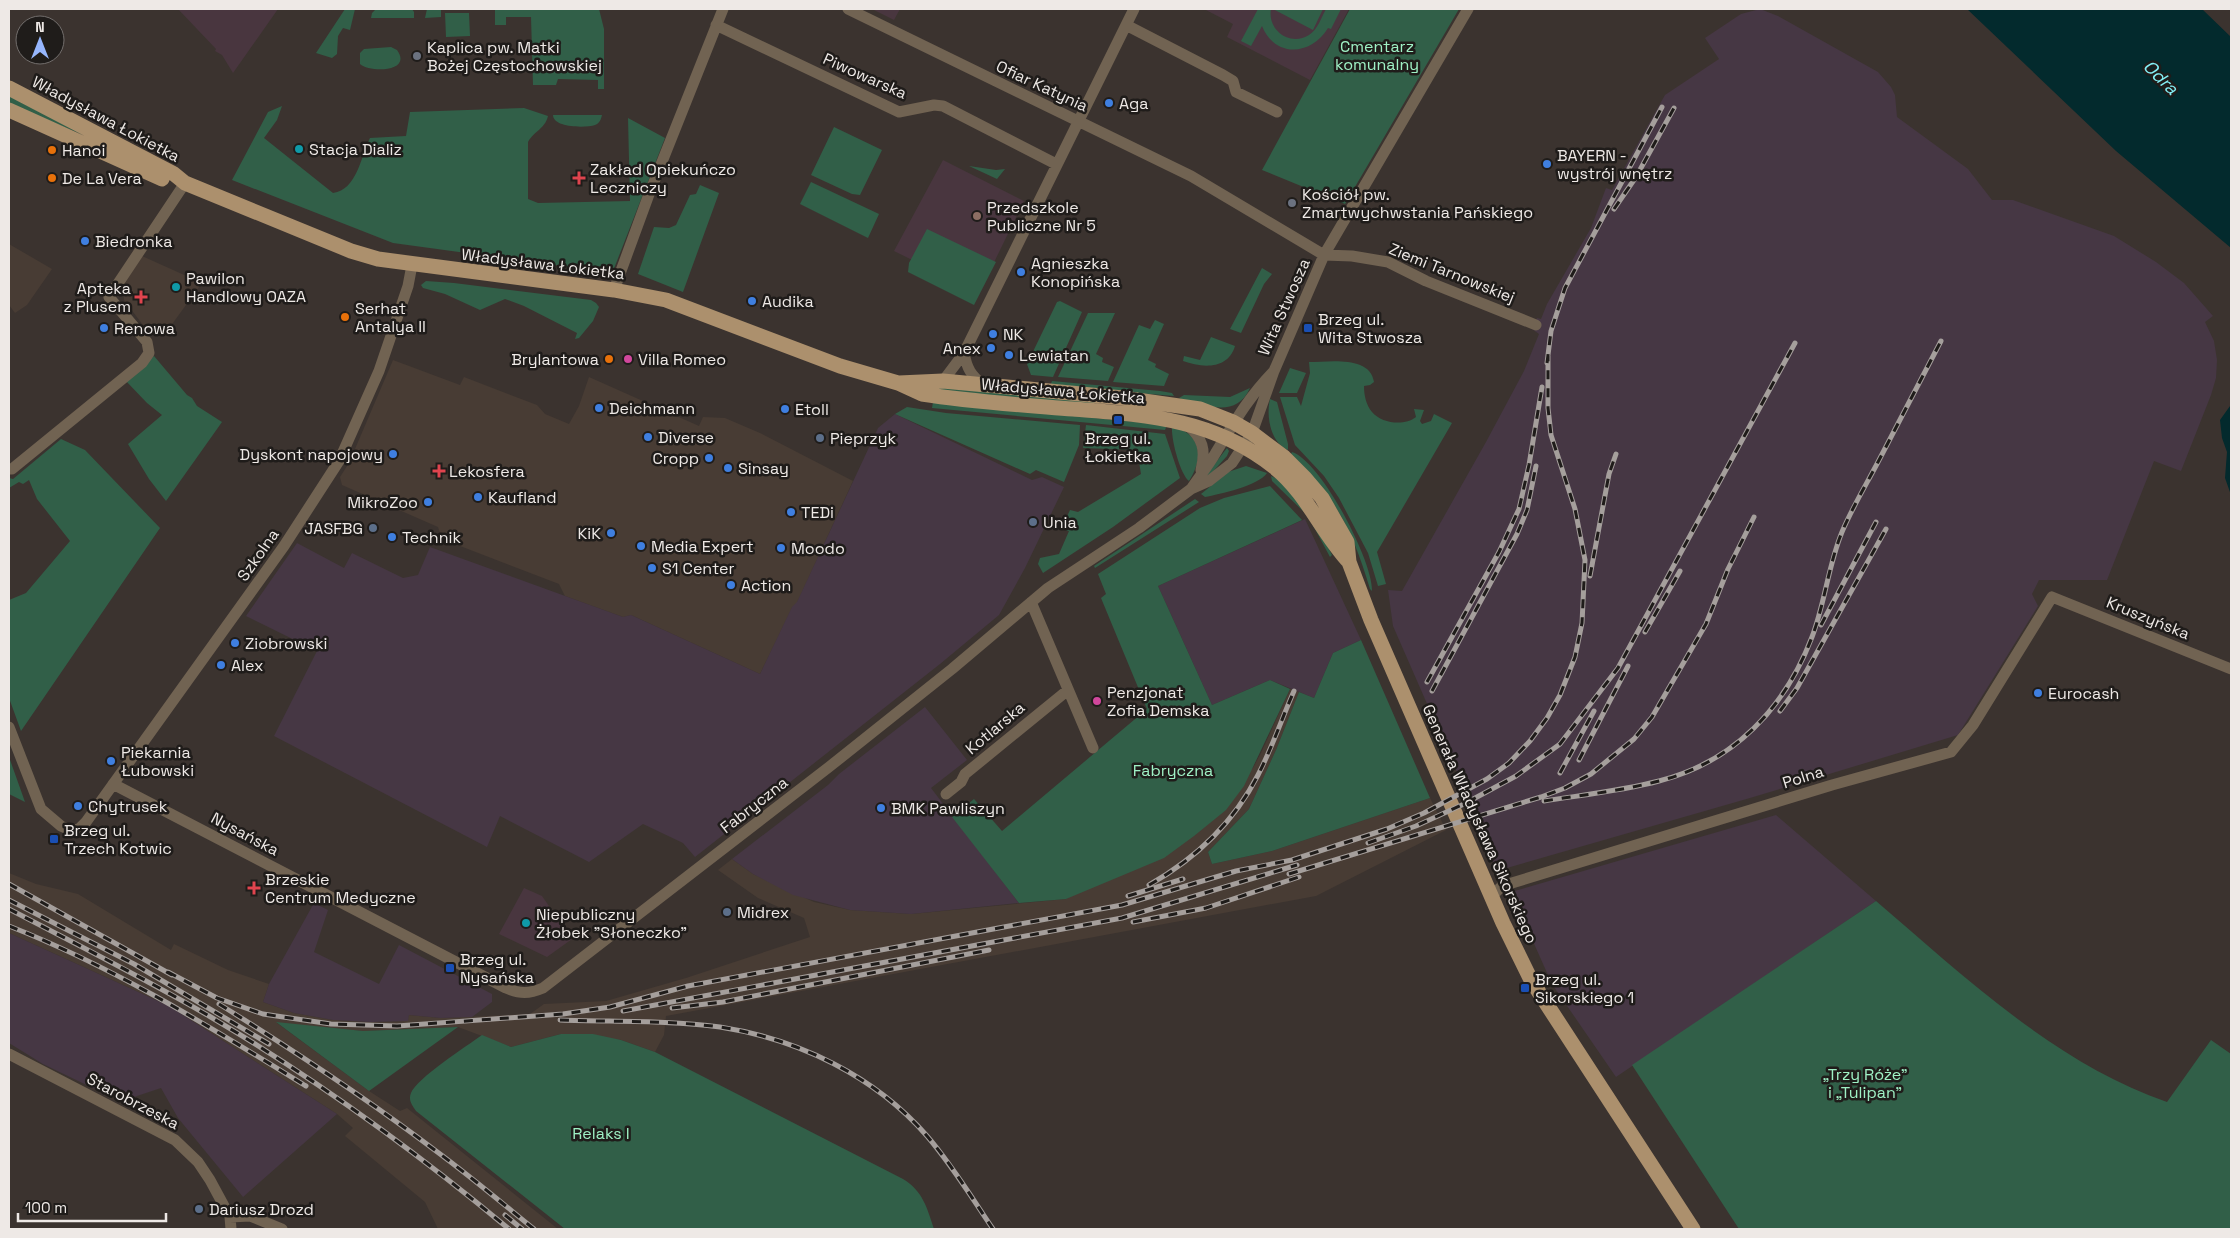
<svg xmlns="http://www.w3.org/2000/svg" width="2240" height="1238" viewBox="0 0 2240 1238" font-family="'Space Grotesk',sans-serif">
	<rect width="100%" height="100%" fill="#3b332f"/>
	<path fill="#483c34" d="M9,244L52,269L27,305L15,313L9,305Z
		M142,256L202,283L170,327L161,335L149,333L124,300L123,285Z
		M393,360L460,385L464,377L537,405L545,414L569,424L579,406L589,377L699,426L703,417L725,418L760,433L853,481L797,603L792,608L760,674L631,615L623,617L565,596L559,584L442,539L438,527L342,485L340,477L349,463Z
		M1290,689L1299,692L1276,750L1249,809L1208,852L1212,864L1272,851L1430,798L1446,830L1316,896L666,1016L664,1035L655,1052L621,1040L561,1034L511,1047L458,1027L363,1031L277,1023L369,1091L400,1111L407,1108L558,1229H438L425,1202L345,1136L353,1128L337,1114L169,1006L9,933V873L36,884L78,894L171,950L174,944L228,970L269,984L263,1002L294,1013L333,1020L371,1022L407,1021L409,1015L441,1018L530,1014L544,1004L606,1001L686,978L810,937L804,918L758,898L718,870L732,859L753,874L814,902L850,910L911,914L1066,899L1253,768L1261,753Z"/>
	<path fill="#463744" d="M1760,9L1778,16L1878,72L1891,87L1895,95L1897,117L1968,169L1992,200H2013L2114,236L2156,262L2184,283L2213,316L2205,322L2214,341L2217,360L2216,378L2211,395L2181,471L2154,461L2107,580H2039L2032,594L2038,606L1958,735L1750,798L1500,870L1492,861L1457,781L1460,779L1393,626L1388,590L1402,591L1486,442L1524,371L1539,334L1532,329L1537,318L1541,319L1547,304L1591,228L1606,188L1612,190L1665,95L1719,59L1705,38L1741,14Z
		M895,414L1032,480L1042,477L1064,487L1025,568L999,615L940,664L695,857L683,843L643,824L589,862L500,816L487,847L274,736L317,651L246,616L297,543L344,568L352,553L403,578L418,575L430,547L623,617L631,615L760,674L792,607L797,602L878,428Z
		M1305,519L1361,640L1333,653L1314,698L1270,680L1212,705L1158,586Z
		M925,707L967,760L931,788L1019,903L911,914L850,910L793,895L753,874L732,859L828,785L839,774Z
		M1776,815L1876,901L1616,1077L1552,984L1511,892Z
		M314,903L328,910L314,952L379,984L399,945L492,994V1002L472,1017L441,1018L409,1015L408,1021L371,1022L333,1020L294,1013L263,1002L269,984Z
		M9,933L169,1006L337,1114L243,1197L178,1118L161,1088L134,1097L99,1091L43,1064L9,1043Z"/>
	<path fill="#49363f" d="M178,9H278L233,73L222,55L215,51L216,49Z
		M872,9H900L894,20Z
		M1204,9H1349L1310,80L1227,37L1233,24Z
		M943,160L1024,201L979,293L894,251Z
		M524,888L542,896L572,939L547,957L499,934Z"/>
	<path fill="#315f48" d="M345,9H355L350,30L343,28L338,36L337,54L332,58L316,53Z
		M412,9L414,12V18H371L372,13L375,10Z
		M427,9H441V17L425,18Z
		M495,9H599L604,29V89H598V80L558,79L556,85H533L531,17H506V25H495Z
		M1258,9H1271C1267,30 1290,47 1309,35C1318,29 1321,18 1326,9H1341L1331,29L1328,28C1311,56 1275,58 1262,26L1251,46L1241,41Z
		M1273,9H1323L1313,30Z
		M1350,9H1459L1345,204L1262,170Z
		M445,13H469L470,36L446,37Z
		M391,47L397,50C413,72 370,73 360,64V53L364,49Z
		M9,96L88,137L9,104Z
		M282,106L277,120L264,138L333,193C357,190 361,156 370,138L406,136L410,112L524,108L548,116C545,129 535,130 528,142V199L538,203L630,201L628,118L665,138L615,266L613,270L606,272L393,243L232,180L268,112Z
		M553,115H602C601,119 600,123 595,125C586,128 553,128 553,115Z
		M834,127L882,150L860,195L852,194L811,175Z
		M969,166L996,170L1005,169L997,179Z
		M811,182L879,214L868,238L800,204Z
		M700,185L719,193L683,292L638,274L654,227L669,228L676,225L690,195L696,194Z
		M927,229L996,262L974,305L908,272L909,263Z
		M1262,268L1272,274L1264,284L1241,333L1230,329Z
		M426,281L454,283L591,300L596,303L599,307L593,321L579,338L575,339L577,333L524,306L505,299L480,310L445,294L423,288L421,285Z
		M1060,301L1082,312L1053,377L1031,375L1027,364L1057,302Z
		M1088,313H1115L1096,354L1103,358L1102,362L1114,367L1108,381L1058,377Z
		M1155,320L1164,324L1148,360L1156,364L1155,367L1169,374L1164,386L1113,382L1139,325L1150,329Z
		M1211,337L1235,346C1228,370 1202,368 1183,361L1184,356L1200,360Z
		M154,356L187,395L192,398L197,406L222,422L166,501L149,479L128,444L162,415L147,403L125,380Z
		M1309,362C1329,362 1370,355 1374,382L1370,385L1364,386C1364,395 1366,405 1372,412C1382,424 1405,426 1416,417L1414,409L1424,410L1420,421L1422,424L1431,421L1434,414L1452,423L1377,552L1386,584L1378,586L1368,553L1339,498L1324,476L1295,445L1280,397H1297L1301,406L1310,373Z
		M1290,368L1306,373L1297,393H1279Z
		M1052,381L1160,391L1172,393L1174,396L1050,386Z
		M934,385L1103,403L1074,404L933,390Z
		M1250,388C1239,412 1220,409 1198,404C1192,402 1184,401 1179,398L1184,395L1230,397Z
		M1270,399L1277,402L1288,444V450C1270,442 1266,416 1270,399Z
		M933,402L1167,425L1165,430L932,408Z
		M907,407L946,413L1080,425L1079,445L1064,482L1036,470L1030,474L895,414Z
		M1086,425L1165,434L1180,478L1113,527L1043,573L1038,564L1040,558L1059,554L1069,531L1061,529L1070,510L1078,512L1141,474L1137,450L1083,448Z
		M1172,427C1202,433 1204,458 1189,481C1180,474 1171,439 1172,427Z
		M61,439L85,450L160,528L21,731L9,698V600L26,593L70,541L37,499L29,480L23,484L19,482L9,488V478L13,479Z
		M1227,448L1229,451L1227,456L1208,477L1206,475Z
		M1292,452C1321,461 1373,561 1372,591L1370,589C1352,529 1336,498 1291,454Z
		M1246,466L1267,473C1258,486 1220,494 1205,497L1201,494L1228,472Z
		M1271,476C1297,486 1320,531 1332,555L1330,557L1308,516L1272,481Z
		M1270,486L1302,520L1158,586L1212,705L1270,680L1290,689L1244,786L1226,810L1194,836L1164,858L1066,899L1019,903L952,817L974,799L1002,831L1147,709L1101,598L1106,594L1098,574L1200,508L1224,498Z
		M1195,499L1199,502L1095,568L1094,566Z
		M1361,640L1430,798L1272,851L1212,864L1208,852L1249,809L1276,750L1299,692L1314,698L1333,653Z
		M9,757L25,802L9,794Z
		M1876,901C1965,977 2055,1063 2167,1102L2211,1040L2231,1054V1229H1739L1632,1065Z
		M276,1022L363,1031L458,1027L369,1091Z
		M561,1034H593L621,1040L655,1052L903,1179C923,1191 927,1208 934,1229H565L416,1111C412,1105 408,1100 411,1093C417,1078 467,1046 482,1035L511,1047Z"/>
	<path fill="#032a2d" d="M1967,9H2202L2231,37V248L2116,151Z
		M2230,406L2231,407V495L2225,478L2227,452L2222,438L2220,420Z"/>
	<g fill="none" stroke-linecap="round" stroke-linejoin="round">
		<path stroke="#716352" stroke-width="11" d="M848,9L1191,176L1324,255
			M716,25L899,112L934,105L943,106L1056,164
			M1126,25L1223,75L1233,81L1236,92L1277,112
			M1324,255L1352,256L1388,262L1426,281L1536,325
			M614,290L648,197L723,9
			M964,353C967,369 971,375 983,385
			M943,381L964,353L1134,9
			M1187,425C1203,438 1206,450 1201,470
			M9,469H12L142,363L149,353L147,342L109,297L185,183
			M1191,489C1199,477 1208,466 1215,454C1234,423 1247,399 1273,372
			M1031,602L1093,748
			M9,727L41,809L61,826L72,831L80,828L86,822L284,546L339,461L379,371L408,286L412,265
			M113,784L506,988C520,994 529,994 543,988L829,767L952,669L1048,588L1139,528L1191,489L1209,481L1232,463L1252,433L1274,371L1324,255L1468,9
			M946,794L961,782L965,774L1068,690
			M1492,896L1502,886L1832,785L1951,752L1973,725L2052,597L2231,669
			M9,1054L175,1140L198,1162L210,1180L230,1217L231,1229
			M230,1217L250,1216L282,1229"/>
		<path stroke="#ac906d" stroke-width="15" d="M9,88L174,174L185,183L351,251L378,259L614,290L666,300L840,366L898,383L922,394C972,402 1023,405 1073,409C1147,415 1214,419 1274,467C1307,493 1321,532 1349,562
			M9,110L162,179
			M899,383L943,381L1123,398L1200,409L1233,422L1252,433L1284,457L1305,478L1322,498L1347,542L1349,562L1371,620L1503,923L1531,980L1693,1229"/>
		<g stroke="#a59f9c" stroke-width="5">
			<path id="rail" d="M1614,209L1636,177L1674,108
				M1547,363L1551,331L1565,288L1662,107
				M1590,576L1609,474L1616,454
				M1821,625L1876,522
				M1645,632L1680,571
				M1427,682L1499,552L1519,509L1529,465L1542,387
				M1432,691L1517,534L1527,510L1536,466
				M1780,711L1797,688L1886,529
				M1579,760L1628,666
				M1560,773L1594,711
				M1544,801C1582,795 1621,791 1659,781C1734,762 1785,708 1812,637C1825,603 1828,566 1842,532C1852,508 1866,485 1878,462C1899,422 1920,381 1941,341
				M1368,843L1416,826L1464,804L1516,776L1560,744L1618,668L1795,343
				M1289,874L1541,797L1565,788L1591,774L1634,739L1652,717L1706,624L1728,569L1754,517
				M9,884L172,975
				M1149,885C1195,859 1234,822 1258,775C1272,748 1282,718 1294,691
				M1128,896L1183,879
				M9,900L134,964L269,1044
				M9,909C76,944 144,978 209,1016C316,1079 415,1151 509,1229
				M1133,922L1206,908L1299,877
				M9,926C114,967 210,1027 306,1086
				M168,972L217,998L263,1014L331,1024L397,1026L563,1014L610,1007L688,986L1122,905L1236,871L1292,860L1387,829L1424,813L1487,779L1509,763L1530,741L1547,718L1560,695L1575,657L1582,623L1585,560L1575,509L1551,435L1548,408V356
				M219,1004C293,1050 366,1098 436,1151C470,1176 502,1203 534,1229
				M672,1008L723,1002L989,950
				M623,1011L1122,918L1297,865
				M560,1020C613,1022 667,1020 720,1027C798,1039 875,1076 927,1136C952,1165 972,1198 993,1229
				M505,1215L522,1229"/>
		</g>
		<use href="#rail" stroke="#1f1c1a" stroke-width="3" stroke-dasharray="9" stroke-linecap="butt"/>
	</g>
	<g fill="#6b7280" stroke="#1f1c1a" stroke-width="2">
		<circle cx="417" cy="56" r="5"/>
		<circle cx="1292" cy="203" r="5"/>
	</g>
	<g fill="#3f7fe0" stroke="#1f1c1a" stroke-width="2">
		<circle cx="1109" cy="103" r="5"/>
		<circle cx="1547" cy="164" r="5"/>
		<circle cx="85" cy="241" r="5"/>
		<circle cx="1021" cy="272" r="5"/>
		<circle cx="752" cy="301" r="5"/>
		<circle cx="104" cy="328" r="5"/>
		<circle cx="993" cy="334" r="5"/>
		<circle cx="991" cy="348" r="5"/>
		<circle cx="1009" cy="355" r="5"/>
		<circle cx="599" cy="408" r="5"/>
		<circle cx="785" cy="409" r="5"/>
		<circle cx="648" cy="437" r="5"/>
		<circle cx="393" cy="454" r="5"/>
		<circle cx="709" cy="458" r="5"/>
		<circle cx="728" cy="468" r="5"/>
		<circle cx="478" cy="497" r="5"/>
		<circle cx="428" cy="502" r="5"/>
		<circle cx="791" cy="512" r="5"/>
		<circle cx="611" cy="533" r="5"/>
		<circle cx="392" cy="537" r="5"/>
		<circle cx="641" cy="546" r="5"/>
		<circle cx="781" cy="548" r="5"/>
		<circle cx="652" cy="568" r="5"/>
		<circle cx="731" cy="585" r="5"/>
		<circle cx="235" cy="643" r="5"/>
		<circle cx="221" cy="665" r="5"/>
		<circle cx="2038" cy="693" r="5"/>
		<circle cx="111" cy="761" r="5"/>
		<circle cx="78" cy="806" r="5"/>
		<circle cx="881" cy="808" r="5"/>
	</g>
	<g fill="#0f9aa8" stroke="#1f1c1a" stroke-width="2">
		<circle cx="299" cy="149" r="5"/>
		<circle cx="176" cy="287" r="5"/>
		<circle cx="526" cy="923" r="5"/>
	</g>
	<g fill="#e8710a" stroke="#1f1c1a" stroke-width="2">
		<circle cx="52" cy="150" r="5"/>
		<circle cx="52" cy="178" r="5"/>
		<circle cx="345" cy="317" r="5"/>
		<circle cx="609" cy="359" r="5"/>
	</g>
	<g fill="#e0444e" stroke="#1f1c1a" stroke-width="2">
		<path d="M576.5 170.5h5v5h5v5h-5v5h-5v-5h-5v-5h5z"/>
		<path d="M138.5 289.5h5v5h5v5h-5v5h-5v-5h-5v-5h5z"/>
		<path d="M436.5 463.5h5v5h5v5h-5v5h-5v-5h-5v-5h5z"/>
		<path d="M251.5 880.5h5v5h5v5h-5v5h-5v-5h-5v-5h5z"/>
	</g>
	<circle fill="#8d6e63" stroke="#1f1c1a" stroke-width="2" cx="977" cy="216" r="5"/>
	<g fill="#1a4fb4" stroke="#1f1c1a" stroke-width="2">
		<rect x="1303" y="323" width="10" height="10" rx="2.5"/>
		<rect x="1113" y="415" width="10" height="10" rx="2.5"/>
		<rect x="49" y="834" width="10" height="10" rx="2.5"/>
		<rect x="445" y="963" width="10" height="10" rx="2.5"/>
		<rect x="1520" y="983" width="10" height="10" rx="2.5"/>
	</g>
	<g fill="#d1479c" stroke="#1f1c1a" stroke-width="2">
		<circle cx="628" cy="359" r="5"/>
		<circle cx="1097" cy="701" r="5"/>
	</g>
	<g fill="#5c6f8a" stroke="#1f1c1a" stroke-width="2">
		<circle cx="820" cy="438" r="5"/>
		<circle cx="1033" cy="522" r="5"/>
		<circle cx="373" cy="528" r="5"/>
		<circle cx="727" cy="912" r="5"/>
		<circle cx="199" cy="1209" r="5"/>
	</g>
	<g text-anchor="middle" dominant-baseline="central" stroke-width="5" stroke-linejoin="round" paint-order="stroke">
		<g font-size="16" fill="#9ff1c5" stroke="#1f1c1a">
			<text x="1377" y="46">Cmentarz<tspan x="1377" dy="18">komunalny</tspan></text>
			<text x="1173" y="770">Fabryczna</text>
			<text x="1865" y="1074">„Trzy Róże”<tspan x="1865" dy="18">i „Tulipan”</tspan></text>
			<text x="601" y="1133">Relaks I</text>
		</g>
		<g font-size="16" fill="#eee9e6" stroke="#1f1c1a" text-anchor="start">
			<text x="427" y="47">Kaplica pw. Matki<tspan x="427" dy="18">Bożej Częstochowskiej</tspan></text>
			<text x="1119" y="103">Aga</text>
			<text x="309" y="149">Stacja Dializ</text>
			<text x="62" y="150">Hanoi</text>
			<text x="1557" y="155">BAYERN -<tspan x="1557" dy="18">wystrój wnętrz</tspan></text>
			<text x="590" y="169">Zakład Opiekuńczo<tspan x="590" dy="18">Leczniczy</tspan></text>
			<text x="62" y="178">De La Vera</text>
			<text x="1302" y="194">Kościół pw.<tspan x="1302" dy="18">Zmartwychwstania Pańskiego</tspan></text>
			<text x="987" y="207">Przedszkole<tspan x="987" dy="18">Publiczne Nr 5</tspan></text>
			<text x="95" y="241">Biedronka</text>
			<text x="1031" y="263">Agnieszka<tspan x="1031" dy="18">Konopińska</tspan></text>
			<text x="186" y="278">Pawilon<tspan x="186" dy="18">Handlowy OAZA</tspan></text>
			<text x="131" y="288" text-anchor="end">Apteka<tspan x="131" dy="18">z Plusem</tspan></text>
			<text x="762" y="301">Audika</text>
			<text x="355" y="308">Serhat<tspan x="355" dy="18">Antalya II</tspan></text>
			<text x="1318" y="319">Brzeg ul.<tspan x="1318" dy="18">Wita Stwosza</tspan></text>
			<text x="114" y="328">Renowa</text>
			<text x="1003" y="334">NK</text>
			<text x="981" y="348" text-anchor="end">Anex</text>
			<text x="1019" y="355">Lewiatan</text>
			<text x="599" y="359" text-anchor="end">Brylantowa</text>
			<text x="638" y="359">Villa Romeo</text>
			<text x="609" y="408">Deichmann</text>
			<text x="795" y="409">Etoll</text>
			<text x="658" y="437">Diverse</text>
			<text x="830" y="438">Pieprzyk</text>
			<text x="1118" y="438" text-anchor="middle">Brzeg ul.<tspan x="1118" dy="18">Łokietka</tspan></text>
			<text x="383" y="454" text-anchor="end">Dyskont napojowy</text>
			<text x="699" y="458" text-anchor="end">Cropp</text>
			<text x="738" y="468">Sinsay</text>
			<text x="449" y="471">Lekosfera</text>
			<text x="488" y="497">Kaufland</text>
			<text x="418" y="502" text-anchor="end">MikroZoo</text>
			<text x="801" y="512">TEDi</text>
			<text x="1043" y="522">Unia</text>
			<text x="363" y="528" text-anchor="end">JASFBG</text>
			<text x="601" y="533" text-anchor="end">KiK</text>
			<text x="402" y="537">Technik</text>
			<text x="651" y="546">Media Expert</text>
			<text x="791" y="548">Moodo</text>
			<text x="662" y="568">S1 Center</text>
			<text x="741" y="585">Action</text>
			<text x="245" y="643">Ziobrowski</text>
			<text x="231" y="665">Alex</text>
			<text x="1107" y="692">Penzjonat<tspan x="1107" dy="18">Zofia Demska</tspan></text>
			<text x="2048" y="693">Eurocash</text>
			<text x="121" y="752">Piekarnia<tspan x="121" dy="18">Łubowski</tspan></text>
			<text x="88" y="806">Chytrusek</text>
			<text x="891" y="808">BMK Pawliszyn</text>
			<text x="64" y="830">Brzeg ul.<tspan x="64" dy="18">Trzech Kotwic</tspan></text>
			<text x="265" y="879">Brzeskie<tspan x="265" dy="18">Centrum Medyczne</tspan></text>
			<text x="737" y="912">Midrex</text>
			<text x="536" y="914">Niepubliczny<tspan x="536" dy="18">Żłobek "Słoneczko"</tspan></text>
			<text x="460" y="959">Brzeg ul.<tspan x="460" dy="18">Nysańska</tspan></text>
			<text x="1535" y="979">Brzeg ul.<tspan x="1535" dy="18">Sikorskiego 1</tspan></text>
			<text x="209" y="1209">Dariusz Drozd</text>
		</g>
		<g font-size="16" fill="#eee9e6" stroke="#1f1c1a">
			<text transform="translate(865 76) rotate(24)">Piwowarska</text>
			<text transform="translate(1042 86) rotate(25)">Ofiar Katynia</text>
			<text transform="translate(106 119) rotate(28)">Władysława Łokietka</text>
			<text transform="translate(543 264) rotate(7)">Władysława Łokietka</text>
			<text transform="translate(1452 273) rotate(22)">Ziemi Tarnowskiej</text>
			<text transform="translate(1284 307) rotate(-66)">Wita Stwosza</text>
			<text transform="translate(1063 391) rotate(5)">Władysława Łokietka</text>
			<text transform="translate(258 555) rotate(-55)">Szkolna</text>
			<text transform="translate(2148 618) rotate(22)">Kruszyńska</text>
			<text transform="translate(995 728) rotate(-40)">Kotlarska</text>
			<text transform="translate(1803 777) rotate(-17)">Polna</text>
			<text transform="translate(754 805) rotate(-38)">Fabryczna</text>
			<text transform="translate(1480 824) rotate(66)">Generała Władysława Sikorskiego</text>
			<text transform="translate(245 834) rotate(28)">Nysańska</text>
			<text transform="translate(133 1101) rotate(28)">Starobrzeska</text>
		</g>
		<g font-size="18" font-style="italic" fill="#84f0f6" stroke="#1f1c1a">
			<text transform="translate(2161 77) rotate(44)">Odra</text>
		</g>
	</g>
	<rect width="2240" height="1238" fill="none" stroke="#eee9e6" stroke-width="20"/>
	<g transform="translate(40 40)"><circle r="24" fill="#1f1c1a" stroke="#726e6c"/>
	<path d="M0-4L9 19L0 12L-9 19Z" fill="#96b6fd"/>
	<text y="-8" font-size="14" font-weight="bold" text-anchor="middle" fill="#eee9e6">N</text>
	</g>
	<path d="M18 1213v8h148v-8" fill="none" stroke="#eee9e6" stroke-width="2.5"/>
	<text x="25" y="1213" font-size="15" fill="#eee9e6" stroke="#1f1c1a" stroke-width="4" paint-order="stroke">100 m</text>
</svg>
